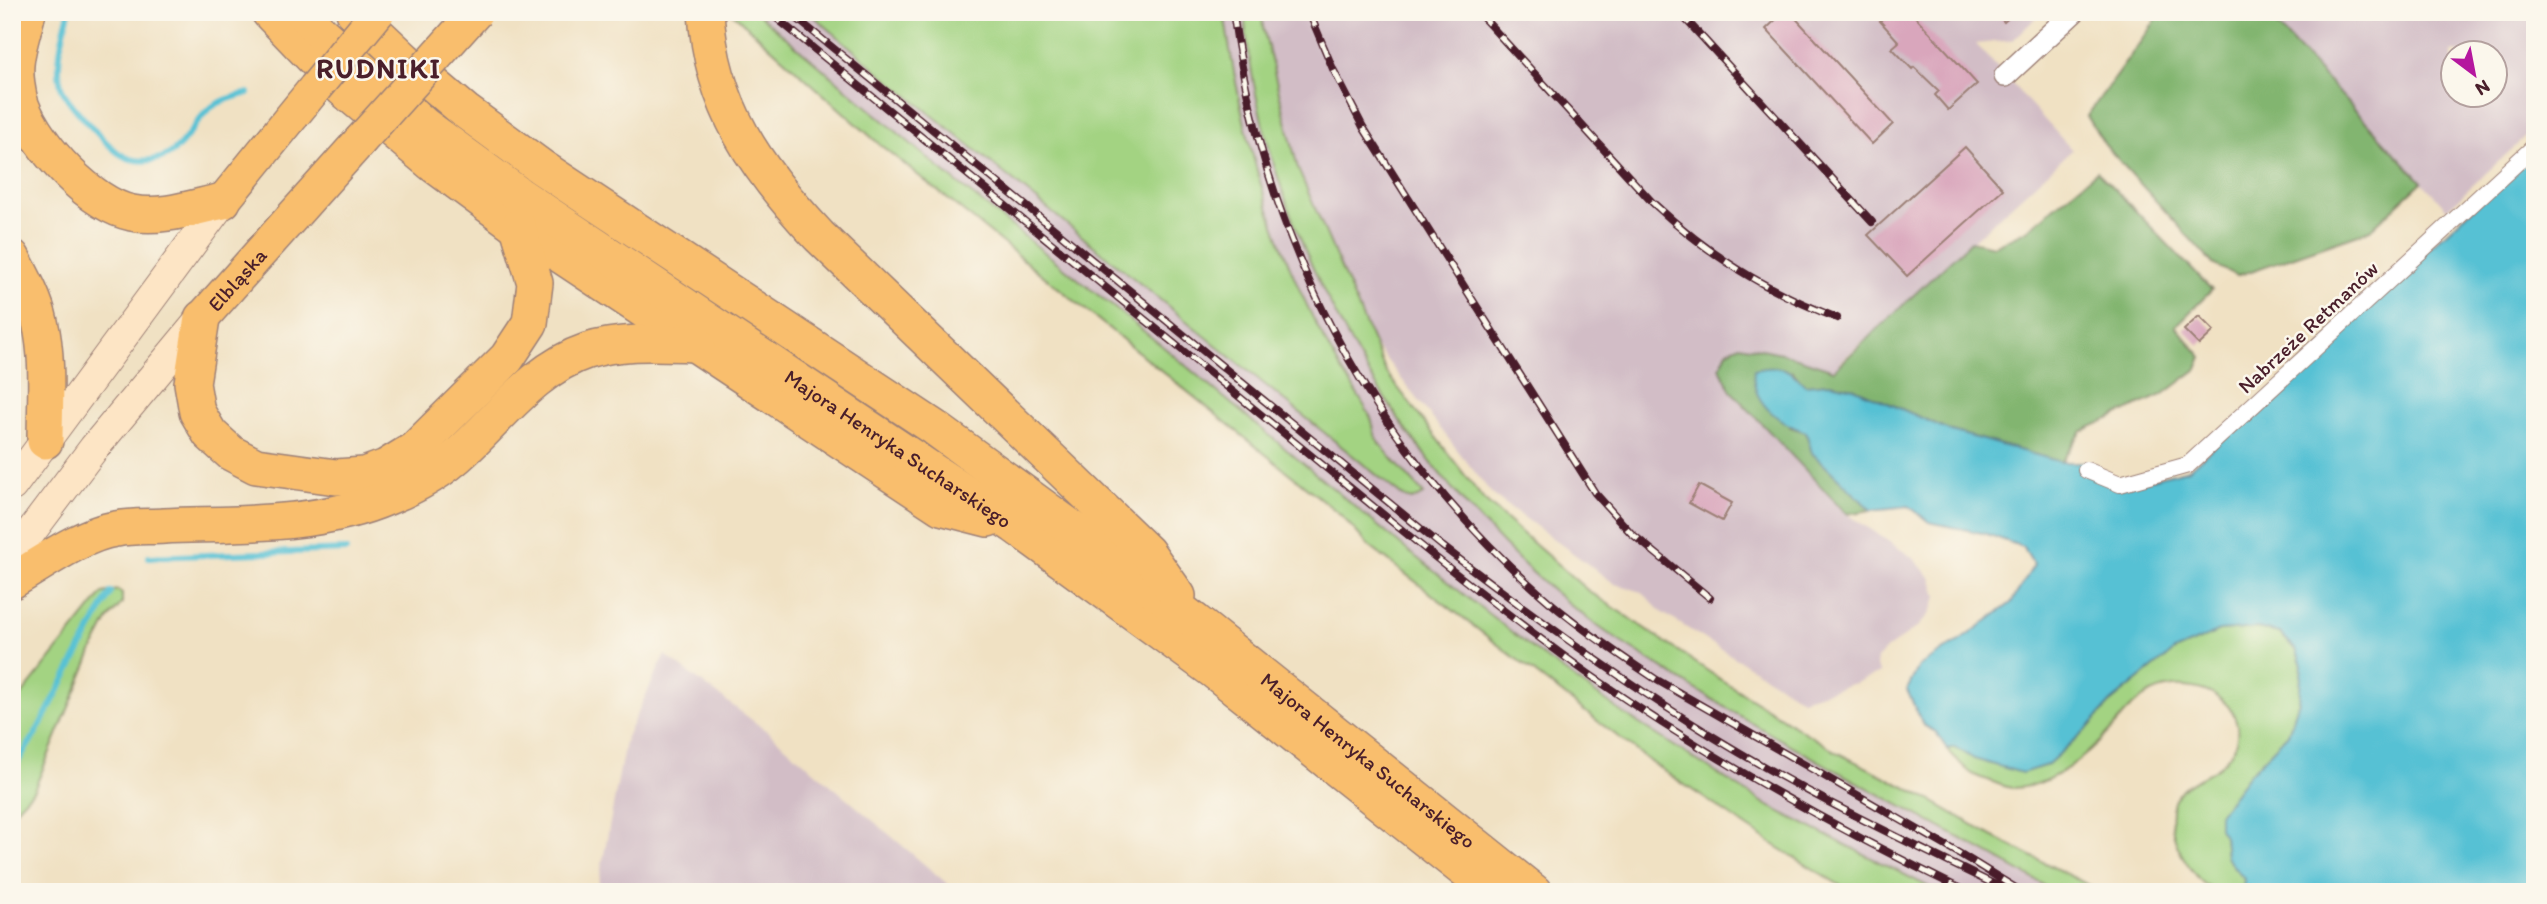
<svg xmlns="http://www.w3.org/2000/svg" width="2547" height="904" viewBox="0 0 2547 904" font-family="Itim,sans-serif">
	<rect width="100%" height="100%" fill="#fbf7ec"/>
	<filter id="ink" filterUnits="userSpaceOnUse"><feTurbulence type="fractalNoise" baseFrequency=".0143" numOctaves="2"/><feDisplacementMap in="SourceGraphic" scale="14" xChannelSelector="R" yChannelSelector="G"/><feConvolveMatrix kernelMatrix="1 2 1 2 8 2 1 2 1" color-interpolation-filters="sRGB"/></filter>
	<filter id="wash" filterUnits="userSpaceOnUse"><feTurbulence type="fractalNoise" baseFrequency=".00686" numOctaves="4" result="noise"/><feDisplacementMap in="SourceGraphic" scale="28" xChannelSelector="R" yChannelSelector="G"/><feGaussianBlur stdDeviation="1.57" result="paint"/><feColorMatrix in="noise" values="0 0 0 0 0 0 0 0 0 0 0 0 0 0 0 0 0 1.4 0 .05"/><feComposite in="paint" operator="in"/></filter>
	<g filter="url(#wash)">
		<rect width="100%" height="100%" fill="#f0e1c3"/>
		<path fill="#d2bdc6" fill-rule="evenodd" d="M756,12H809L885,77L1405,498L1412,500L1423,494L1376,439L1371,418L1326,343L1295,278L1271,220L1249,146L1233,77L1224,12H1244L1257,96L1276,169L1310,263L1347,337L1390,409L1466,505L1534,574L1598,626L1698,690L1804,754L2056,892H1939L1770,807L1624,714L1540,654L1407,550L1161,345L950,177Z
			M1262,12H2042L2013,40L1976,44L2072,150L1842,360L1834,370L1782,353L1740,345L1847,514L1912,557L1932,579L1937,597L1931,612L1918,627L1888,648L1877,659L1876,666L1880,673L1855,683L1802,699L1661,612L1642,592L1615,584L1492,494L1374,344L1298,169L1263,27Z
			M2265,12H2535V128L2447,209ZM2452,52H2494V94H2452Z
			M665,655L772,735L957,892H597L626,737Z"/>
		<path fill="#a3d382" stroke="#767956" stroke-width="2" d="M731,12H756L950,177L1161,345L1407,550L1540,654L1624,714L1770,807L1939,892H1851L1771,843L1655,765L1369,546L1341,515L878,143Z
			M809,12H1224C1241,128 1270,240 1326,343C1339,368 1357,391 1370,416C1374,424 1373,434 1378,441C1392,460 1409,477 1424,494L1412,500L1405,498L885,77Z
			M1244,12H1262L1263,27L1298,169L1386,372L1484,500L1586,589L1720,679L1838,753L1923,796L1994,837L2102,892H2056C1930,819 1799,755 1676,677C1650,660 1622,644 1596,625C1409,486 1264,246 1244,12Z
			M118,590L122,594V603L108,620L95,645L34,790L12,813V776L18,765L12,768V707L103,593Z
			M2257,628L2279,633L2296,649L2302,665L2299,701L2288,734L2250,773L2224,835L2226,857L2244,879L2243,892C2209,892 2207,891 2187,863C2173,843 2163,809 2182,789C2193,778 2211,775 2222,764C2250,736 2238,701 2202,690C2182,685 2164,685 2146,696C2132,704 2122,717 2112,729C2088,755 2051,787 2014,788C2006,788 1996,783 1988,780C1984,779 1978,777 1974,775C1964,769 1955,757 1947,749L2088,728L2111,702L2174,651L2220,631Z"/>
		<path fill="#82b570" stroke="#666a4e" stroke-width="2" d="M2162,12H2264L2422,182L2370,230L2237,276L2214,265L2105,145L2087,116Z
			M2097,171L2212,290L2176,326L2202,357L2197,369L2164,394L2082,431L2061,462L1951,431L1854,388L1830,383L1805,385L1792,371L1790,427L1806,432L1812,453L1871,510L1847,514L1731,391L1720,368L1727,351L1740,345L1782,353L1834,370L1971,241L1994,246L2027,230Z"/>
		<path fill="#57c1d4" stroke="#507080" stroke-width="2" d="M2535,151V892H2243L2244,879L2226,857L2224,836L2219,828V814L2250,773L2288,734L2299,701L2302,665L2296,649L2280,633L2257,628L2220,631L2174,651L2111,702L2088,728L2047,765L2022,773L1974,759L1955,747L1947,749L1936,732L1923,725L1907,690L1919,666L1961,640L2011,603L2034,565L2023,547L1987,534L1929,522L1909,506L1871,510L1812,453L1806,432C1779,423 1750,402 1754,370C1780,365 1787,366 1805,385L1830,383L1854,388L1951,431L2061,462H2085L2122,487L2189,469Z"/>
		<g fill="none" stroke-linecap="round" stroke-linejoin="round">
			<path stroke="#57c1d4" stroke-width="6" d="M69,12C63,35 55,63 61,86C64,100 107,145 120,154C132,162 147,162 161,158C183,151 193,123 209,109C220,100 235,97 248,93
				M149,557L346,550
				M12,771L36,733L111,592"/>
		</g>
		<g id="blocks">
			<path fill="#d9a6bc" d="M1784,12H1790L1893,124L1872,144L1766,29Z
				M1890,12H1911L1977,84L1948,110L1935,95L1939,91L1914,67L1912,69L1892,48L1899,42L1880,21Z
				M1995,12H2015L2004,22Z
				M1965,147L2003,189L1907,276L1868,235Z
				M2199,316L2214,331L2199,345L2184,330Z
				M1699,485L1732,503L1722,521L1689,503Z"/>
		</g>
	</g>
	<g filter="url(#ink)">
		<use href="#blocks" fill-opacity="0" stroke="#9d8077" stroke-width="2"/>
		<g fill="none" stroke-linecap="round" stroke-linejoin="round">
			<g stroke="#9d8077" stroke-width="18">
				<path id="pedestrian" d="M2086,470L2120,484L2188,465L2535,146"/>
			</g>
			<g stroke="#9d8077" stroke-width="24">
				<path id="minor" d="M2005,76L2074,12"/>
			</g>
			<g stroke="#9d8077" stroke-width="32">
				<path id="secondary" d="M12,486L223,201
					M12,557L94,448L202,318"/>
			</g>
			<g stroke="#9d8077" stroke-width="36">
				<g id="primary">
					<path d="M223,201L315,88"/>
					<path id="s1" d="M202,318L360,141"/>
				</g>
			</g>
			<g stroke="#9d8077" stroke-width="38">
				<g id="trunk">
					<path d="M28,12C24,29 17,48 16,65C15,76 18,97 22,107C37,146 91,205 132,213C161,219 194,207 223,201"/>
					<path d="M269,12L343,89L434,165L518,227L941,507L988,519"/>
					<path id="s2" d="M303,12L321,33L425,126L518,194L1015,526L1214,671L1492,892"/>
					<path id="s3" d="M354,12L405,60L465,111L541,167L935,428L1076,531L1196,622L1534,892"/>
					<path d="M706,12C711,106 757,170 819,236L1147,552L1178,596"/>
					<path d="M12,257C23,278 35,299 40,322C49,360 45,401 45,441"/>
					<path d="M202,318L192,383L197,412L210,434L231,453L256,466L336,477L364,475L386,467L415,449L507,358L530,323L535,283L518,227"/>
					<path d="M12,581C41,564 84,533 116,529C131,526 148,527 164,526C238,523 319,527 388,497C416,486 443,470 464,450C503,414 536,368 587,351C623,340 660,343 697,344"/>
				</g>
			</g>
			<use href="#pedestrian" stroke="#fff" stroke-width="16"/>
			<use href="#minor" stroke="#fff" stroke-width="21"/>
			<use href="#secondary" stroke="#fde5c5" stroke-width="30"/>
			<use href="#primary" stroke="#f9be6d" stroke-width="33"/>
			<use href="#trunk" stroke="#f9be6d" stroke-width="35"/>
			<g stroke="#4a1f2b" stroke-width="8">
				<path id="rail" d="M769,12L1435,557C1487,598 1539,639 1593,677C1711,759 1837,829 1967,892
					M789,12L1442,546C1530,614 1618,678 1712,736C1808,795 1909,843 2010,892
					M1233,12C1264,239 1366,439 1538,592C1575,625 1616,653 1657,680L1962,855L2022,892
					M1309,12L1333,69L1363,127L1595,493L1631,533L1710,598
					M1478,12L1652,202C1711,257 1763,289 1837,318
					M1679,12L1872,222"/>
			</g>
			<use href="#rail" stroke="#fbf7ec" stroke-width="5" stroke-dasharray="16" stroke-linecap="butt"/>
			<g stroke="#9d8077" stroke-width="36" stroke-linecap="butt">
				<path id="primary-bridge" d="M315,88L378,12
					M360,141L476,12"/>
			</g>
			<use href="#primary-bridge" stroke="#f9be6d" stroke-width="33"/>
		</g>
	</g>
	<g text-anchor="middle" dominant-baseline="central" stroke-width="5" stroke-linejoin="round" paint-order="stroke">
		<g font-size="21" fill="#4a1f2b" stroke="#fbf7ec">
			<text stroke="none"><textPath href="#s1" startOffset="52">Elbląska</textPath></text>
			<text transform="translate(2308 327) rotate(-43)">Nabrzeże Retmanów</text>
			<text stroke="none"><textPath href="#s2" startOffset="740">Majora Henryka Sucharskiego</textPath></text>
			<text stroke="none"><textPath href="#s3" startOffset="1262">Majora Henryka Sucharskiego</textPath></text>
		</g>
		<g font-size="28" font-weight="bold" letter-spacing="2" fill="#4a1f2b" stroke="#fbf7ec">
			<text x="379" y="68">RUDNIKI</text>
		</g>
	</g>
	<rect width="2547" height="904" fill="none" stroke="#fbf7ec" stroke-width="42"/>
	<g transform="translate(2474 74) rotate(148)"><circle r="33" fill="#fbf7ec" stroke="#b4a19f" stroke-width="2"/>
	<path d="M0-5L12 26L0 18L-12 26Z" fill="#b5179e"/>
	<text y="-10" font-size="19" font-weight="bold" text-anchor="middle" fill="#4a1f2b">N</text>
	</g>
</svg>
